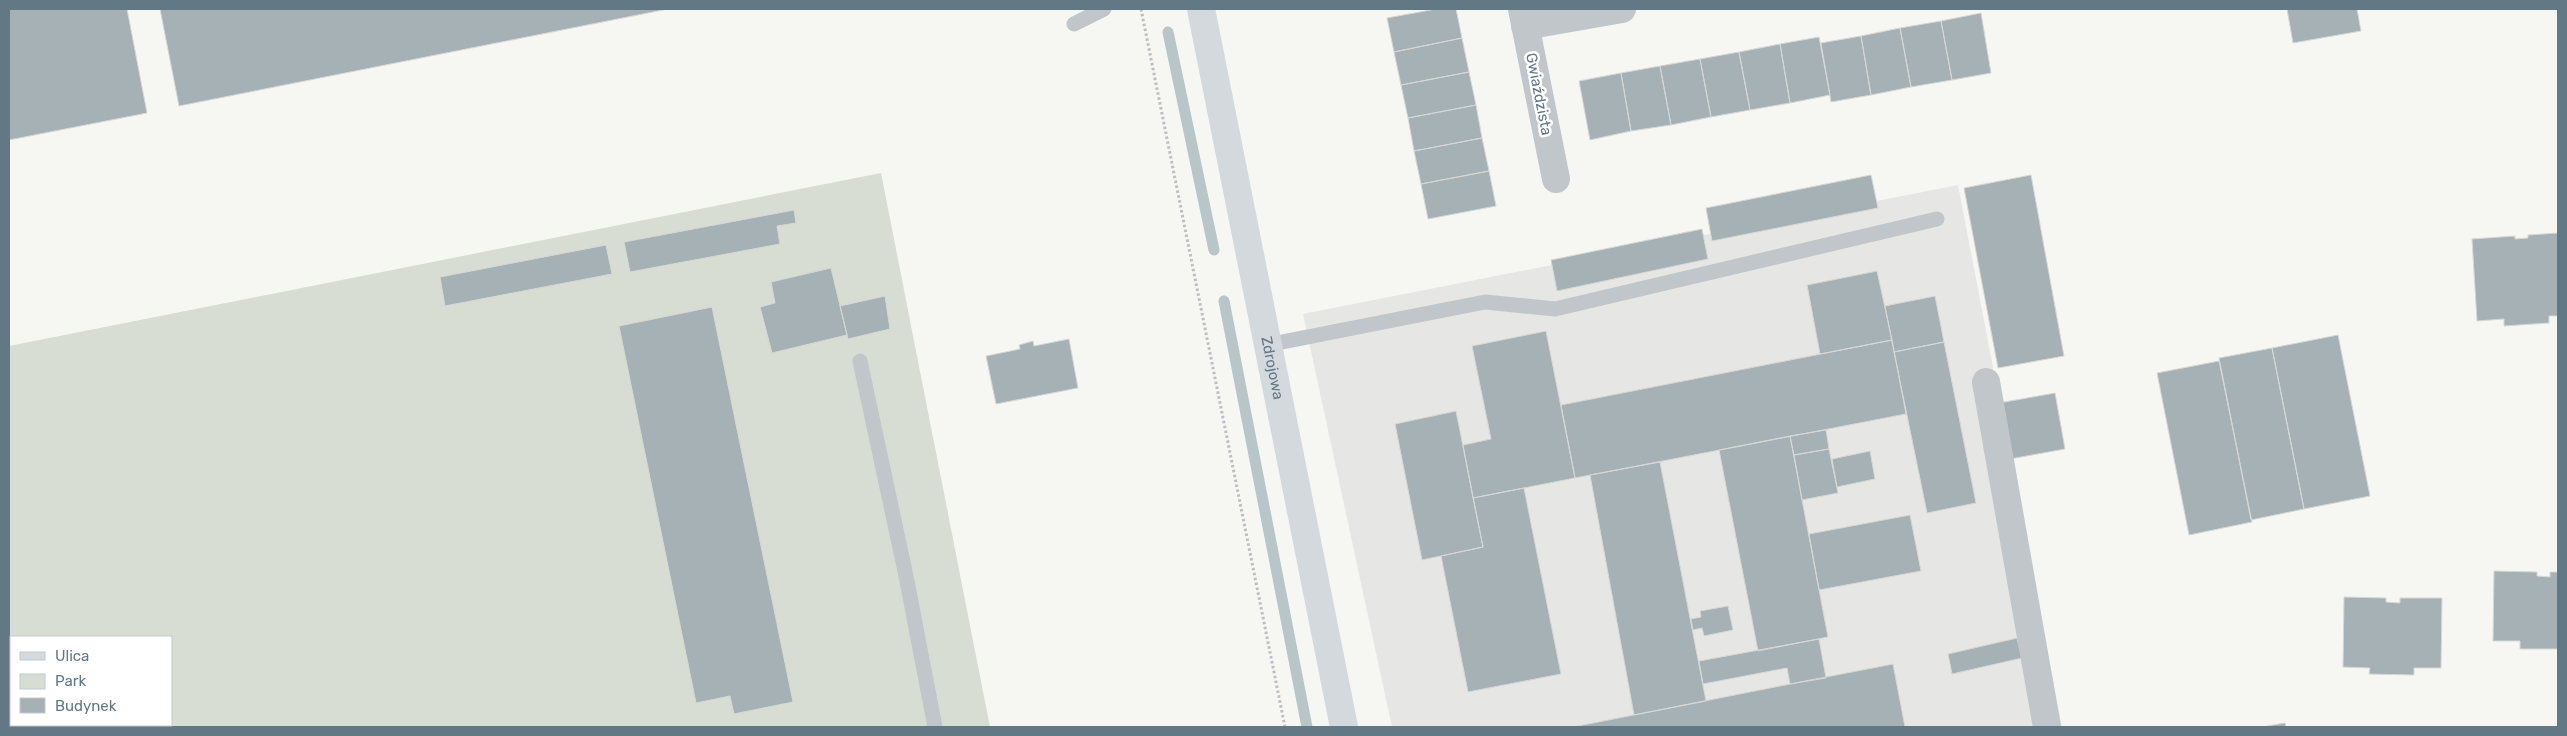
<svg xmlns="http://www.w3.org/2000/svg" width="2567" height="736" viewBox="0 0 2567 736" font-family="Rubik,sans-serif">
	<rect width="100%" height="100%" fill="#f6f6f2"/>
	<path fill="#e6e7e5" d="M1958,185L2062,727H1392L1303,314Z"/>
	<path fill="#d7ddd3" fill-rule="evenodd" d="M881,173L990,727H9V346ZM11,637H171V725H11Z"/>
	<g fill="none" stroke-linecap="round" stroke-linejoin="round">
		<path stroke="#b8c6c9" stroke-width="11" d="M1168,32L1214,250
			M1224,301L1307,727"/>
	</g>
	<path fill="#a6b1b6" stroke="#d7d7d5" d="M9,9H127L147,113L9,140Z
		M160,9H668L179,106Z
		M1436,9H1456L1462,38L1394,52L1387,18Z
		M2287,9H2357L2361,31L2293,43Z
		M1981,13L1991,73L1952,80L1941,21Z
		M1941,21L1952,80L1911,87L1900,28Z
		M1900,28L1911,87L1871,95L1861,36Z
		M1861,36L1871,95L1831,102L1821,43Z
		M1819,37L1830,95L1790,103L1780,44Z
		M1462,38L1469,72L1401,85L1394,52Z
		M1780,44L1790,103L1750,110L1739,52Z
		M1739,52L1750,110L1711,117L1700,59Z
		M1700,59L1711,117L1671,125L1660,66Z
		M1660,66L1671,125L1631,131L1621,73Z
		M1469,72L1476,105L1408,118L1401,85Z
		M1621,73L1631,131L1590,140L1579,81Z
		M1476,105L1482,138L1414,151L1408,118Z
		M1482,138L1489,171L1421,184L1414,151Z
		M1489,171L1496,206L1428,219L1421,184Z
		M1871,175L1878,208L1712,241L1706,208Z
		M2031,175L2064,356L1998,368L1964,188Z
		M794,210L796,223L777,226L780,244L630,272L624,242Z
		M1702,229L1708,259L1557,291L1551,260Z
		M2558,233V316H2549V323L2504,326V319L2477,321L2472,239L2515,236V239L2528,238V235Z
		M606,245L612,274L445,306L440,277Z
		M831,268L847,335L772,353L760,307L775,303L771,282Z
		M1877,271L1892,340L1820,354L1807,285Z
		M885,296L890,329L848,339L840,306Z
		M1935,296L1944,342L1894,352L1885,306Z
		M712,307L793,702L734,714L730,696L696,703L619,326Z
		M1546,331L1575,478L1473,498L1463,445L1491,439L1472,346Z
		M2338,335L2370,496L2304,509L2272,348Z
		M1069,339L1078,388L996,404L986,356L1020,349L1019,345L1033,341L1034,346Z
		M1892,340L1906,414L1575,478L1561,405Z
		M1944,342L1976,503L1927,513L1894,352Z
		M2272,348L2304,509L2251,520L2219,358Z
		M2219,361L2252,522L2189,535L2157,373Z
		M2055,393L2065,449L2010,459L1999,403Z
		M1456,411L1483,547L1422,560L1395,424Z
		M1826,430L1829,449L1794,455L1790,436Z
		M1790,436L1828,637L1758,651L1719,450Z
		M1829,449L1838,493L1802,500L1794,455Z
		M1870,451L1875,479L1837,487L1832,459Z
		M1660,462L1706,701L1634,715L1590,475Z
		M1524,488L1561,674L1468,692L1441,556L1483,547L1473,498Z
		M1910,515L1921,571L1819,590L1809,534Z
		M2494,571L2537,572V576L2550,577V572H2558V649H2520V641H2493Z
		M2344,597L2386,598V602L2400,603V598H2442L2441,668H2414V675L2369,674L2370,668L2343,667Z
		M1728,606L1733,630L1704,636L1702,628L1693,630L1691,619L1701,617L1700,611Z
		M2017,638L2022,658L1952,674L1948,654Z
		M1819,639L1826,678L1790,684L1787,668L1703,684L1699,661Z
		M1893,664L1905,727H1573L1790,684Z
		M2285,723L2286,727H2261Z"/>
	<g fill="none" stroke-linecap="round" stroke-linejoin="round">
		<path stroke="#bcbfc1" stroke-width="3" stroke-dasharray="2.5 2.5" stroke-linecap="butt" d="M1141,9L1285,727"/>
		<path stroke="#c0c6c9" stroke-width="15" d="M1074,24L1104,9
			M1267,345L1485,302L1555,309L1937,219
			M860,361L906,576L935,727"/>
		<path stroke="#c0c6c9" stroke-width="28" d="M1522,9L1556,179
			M1525,26L1622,9
			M1986,382L2047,727"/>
		<path stroke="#d4d9dd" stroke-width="28" id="s1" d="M1201,9L1344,727"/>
	</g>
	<g text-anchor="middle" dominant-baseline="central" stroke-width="5" stroke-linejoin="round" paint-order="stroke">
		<g font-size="15" fill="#637885" stroke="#fff">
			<text transform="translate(1539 94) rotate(79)">Gwiaździsta</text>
			<text stroke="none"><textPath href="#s1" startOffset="366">Zdrojowa</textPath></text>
		</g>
	</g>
	<rect width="2567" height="736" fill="none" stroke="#637885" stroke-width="20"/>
	<rect x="10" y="636" width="162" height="90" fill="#ffffff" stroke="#c1c9ce"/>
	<rect x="20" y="652" width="25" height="8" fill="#d4d9dd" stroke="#c1c9ce"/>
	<text x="55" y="661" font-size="15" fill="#637885">Ulica</text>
	<rect x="20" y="674" width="25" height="15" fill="#d7ddd3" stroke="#c1c9ce"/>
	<text x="55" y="686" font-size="15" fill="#637885">Park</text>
	<rect x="20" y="698" width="25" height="15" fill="#a6b1b6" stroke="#c1c9ce"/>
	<text x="55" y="711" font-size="15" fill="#637885">Budynek</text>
</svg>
